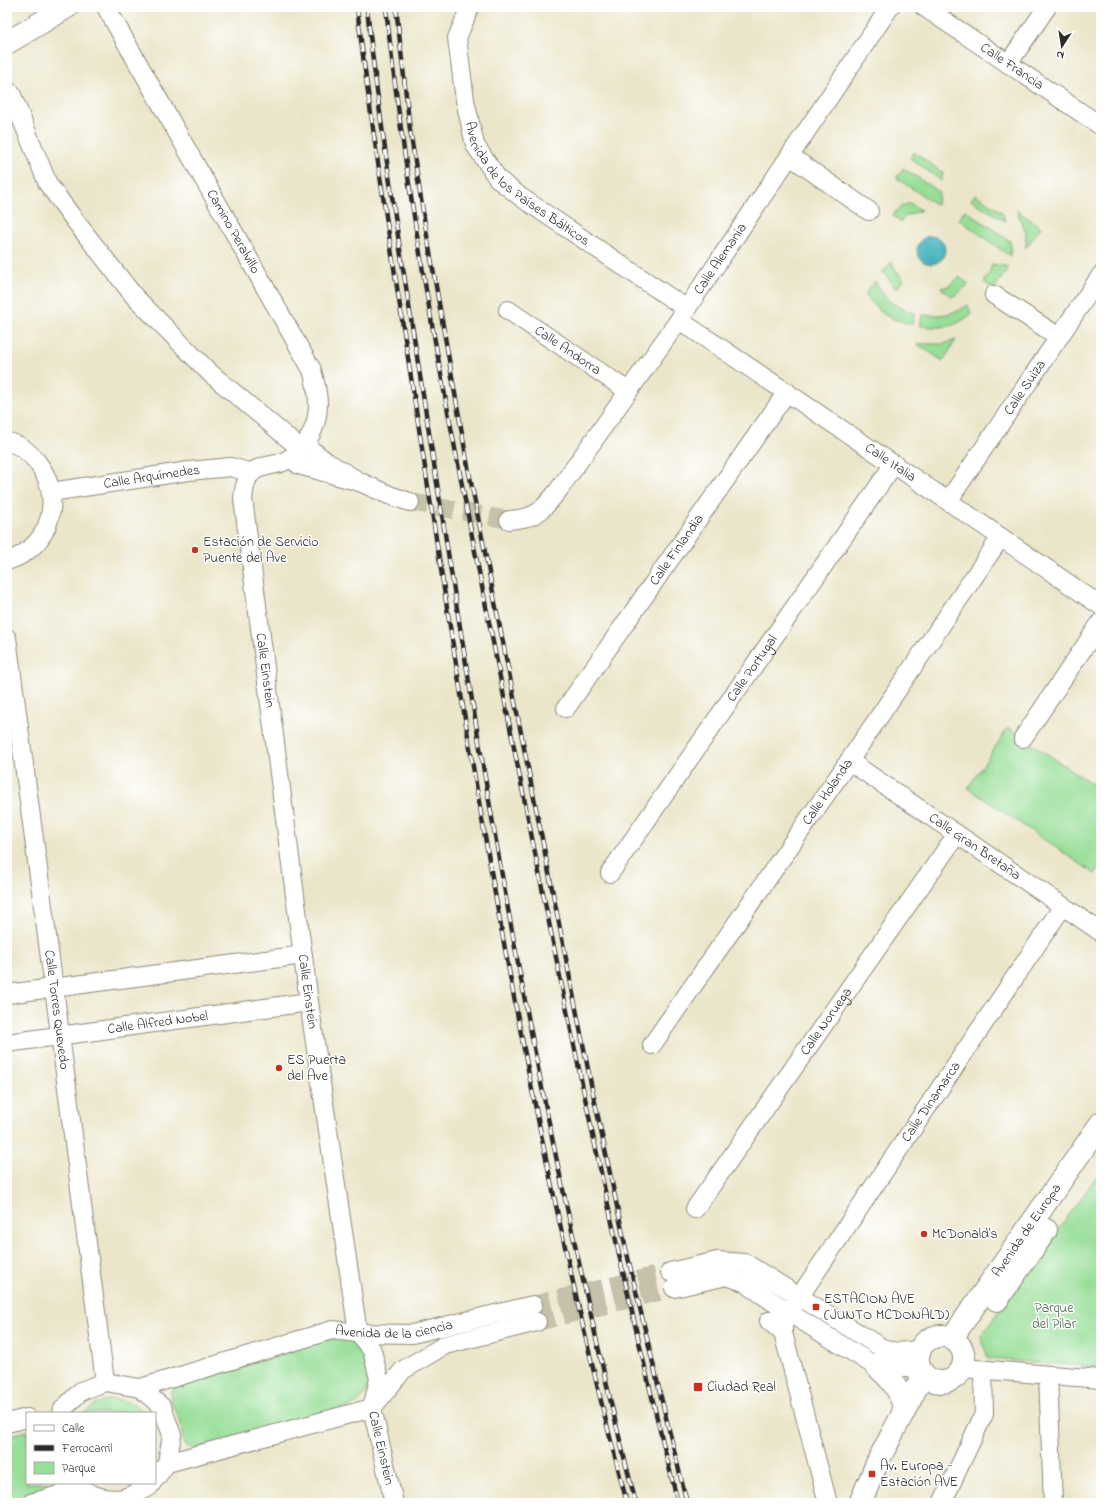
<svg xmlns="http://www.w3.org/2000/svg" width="1108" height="1510" viewBox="0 0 1108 1510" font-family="'Indie Flower',sans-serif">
	<rect width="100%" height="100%" fill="#fff"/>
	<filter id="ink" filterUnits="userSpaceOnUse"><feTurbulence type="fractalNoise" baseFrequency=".025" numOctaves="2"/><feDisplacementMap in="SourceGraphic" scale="8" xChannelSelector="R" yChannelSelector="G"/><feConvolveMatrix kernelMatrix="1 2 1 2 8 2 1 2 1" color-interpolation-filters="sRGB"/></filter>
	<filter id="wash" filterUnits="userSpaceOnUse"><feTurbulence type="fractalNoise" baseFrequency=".012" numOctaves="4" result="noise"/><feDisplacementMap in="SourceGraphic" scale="16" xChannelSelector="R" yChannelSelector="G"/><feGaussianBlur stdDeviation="0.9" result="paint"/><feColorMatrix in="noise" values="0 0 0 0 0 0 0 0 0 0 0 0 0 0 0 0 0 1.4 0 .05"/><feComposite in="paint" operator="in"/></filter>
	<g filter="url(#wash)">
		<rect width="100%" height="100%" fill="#ebe6ca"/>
		<path fill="#97de97" stroke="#618461" d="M914,152L943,173L942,181L910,158Z
			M903,168L939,192L937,205L896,178Z
			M975,194L1002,212L1005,221L971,200Z
			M910,203L921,210L906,216L900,222L892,215L902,206Z
			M965,210L1010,241L1011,248L1010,256L958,219Z
			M1017,211L1041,227L1026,248V233Z
			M892,261L894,268L904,280L896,289L883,272Z
			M992,264L1009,267L994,289L984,282L990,272Z
			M959,277L969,284L959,293L952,297L941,288L949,286Z
			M875,281C885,301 893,306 914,313L912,324C889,320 879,313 865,294Z
			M968,305L971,314C954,329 941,328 920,326L922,315C938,316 955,315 968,305Z
			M956,340L943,361L917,344H943Z
			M1008,728L1101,790V865L1095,874L968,788Z
			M1101,1171V1367L988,1359L981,1336Z
			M338,1338C345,1339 351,1340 356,1344C367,1352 373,1382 366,1393C363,1398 357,1402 352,1406L194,1449L184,1445L180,1421L171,1401V1391L177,1386L326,1340Z
			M111,1399C125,1400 135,1403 146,1413H84L97,1403Z
			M27,1431V1483H58L59,1486L55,1491L13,1503H7V1436Z"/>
		<path fill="#41b0bb" stroke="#366e73" d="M917 250a14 14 0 1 1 28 0a14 14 0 1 1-28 0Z"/>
	</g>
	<g filter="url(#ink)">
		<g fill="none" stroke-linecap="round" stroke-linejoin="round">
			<path stroke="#c5c1aa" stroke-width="18" stroke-dasharray="18 9" stroke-linecap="butt" d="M410,502L509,520
				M533,1305L670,1272
				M537,1322L674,1288"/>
			<g stroke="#8b887a" stroke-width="20">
				<g id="minor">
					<path id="s1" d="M106,7L312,370C315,381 318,392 318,404C318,427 306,452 283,462C274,466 259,465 251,473C245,480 244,490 243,499L309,1002L358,1333L372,1350L379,1379L372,1408L394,1503"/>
					<path id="s2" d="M470,7L457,38L465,100L475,145L498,179L522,198L687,309"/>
					<path id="s3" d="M924,7L1101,126"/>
					<path d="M1008,64L1047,7"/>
					<path d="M7,95L11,93L48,184L76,222L134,296L210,373L301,449"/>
					<path d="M790,156L869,211"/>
					<path d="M994,295L1059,337"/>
					<path id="s4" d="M508,310L628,391"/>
					<path id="s5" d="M679,320L948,501L1101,606"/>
					<path d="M7,442C19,444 30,453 37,462C65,497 51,548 7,561"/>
					<path d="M290,458L299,465L360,482L327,462L305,445"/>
					<path d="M360,482L389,495L410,502"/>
					<path id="s6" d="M51,492L189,471L231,467L252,473"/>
					<path id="s7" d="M948,501L1101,275"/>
					<path id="s8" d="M509,520C536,518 540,513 557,492L679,320L890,7"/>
					<path id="s9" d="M7,638L54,988L105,1382"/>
					<path id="s10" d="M566,708L787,392"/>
					<path d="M1023,738L1101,622"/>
					<path id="s11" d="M849,761L1101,932"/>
					<path id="s12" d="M610,873L894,464"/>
					<path d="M7,994L303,955"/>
					<path id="s13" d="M7,1043L309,1002"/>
					<path id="s14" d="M652,1045L849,761L1001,537"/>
					<path id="s15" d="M695,1209L957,834"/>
					<path d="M670,1272L717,1261L745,1263L882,1348L896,1352L919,1350"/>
					<path d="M674,1288L727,1276L744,1282L788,1312L872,1364L906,1368L918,1367"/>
					<path d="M783,1322V1333L828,1503"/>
					<path id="s16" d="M783,1333L769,1321H783L1063,906"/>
					<path d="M963,1368L1101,1379"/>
					<path d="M1048,1375L1053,1503"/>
					<path id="s17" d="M140,1388L332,1330L358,1333L412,1334L533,1305"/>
					<path d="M62,1413L63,1409L81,1391L105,1382L140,1388L162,1407L172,1435L167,1463L155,1479"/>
					<path d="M7,1423L27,1418"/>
					<path d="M167,1463L372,1408L403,1370L445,1345L537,1322"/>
					<path d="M76,1483C86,1495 107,1501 123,1498C131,1496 141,1490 149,1487L152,1483"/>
					<path d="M31,1503L81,1489"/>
					<path d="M942,1503L984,1414L983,1370"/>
				</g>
			</g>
			<g stroke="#8b887a" stroke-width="24">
				<g id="major">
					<path d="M997,1300L1046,1230"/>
					<circle cx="941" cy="1359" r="23"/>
					<path id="s18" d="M952,1338L1101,1123"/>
					<path d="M875,1365C891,1379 902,1390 904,1412"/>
					<path d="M860,1503L878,1461L923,1375"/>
				</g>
			</g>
			<g stroke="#8b887a" stroke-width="24">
				<path id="highway" d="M7,43L67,7"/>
			</g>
			<use href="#minor" stroke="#fff" stroke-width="18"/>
			<use href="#major" stroke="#fff" stroke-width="22"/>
			<use href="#highway" stroke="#fff" stroke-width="22"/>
			<g stroke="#2b2b2b" stroke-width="4.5">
				<path id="rail" d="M357,7C366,86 378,164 390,242C404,330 417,418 431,506C483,841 540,1175 627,1503
					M367,7C375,88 388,169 400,249C416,353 433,456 449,559C489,808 531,1056 588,1302C603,1369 618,1437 636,1503
					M386,7C411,241 459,471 505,702C558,970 611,1238 678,1503
					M396,7L410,130L425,224L468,467L590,1079L626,1249L660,1393L687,1503"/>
			</g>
			<use href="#rail" stroke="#fff" stroke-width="3" stroke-dasharray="9" stroke-linecap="butt"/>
		</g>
	</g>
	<g fill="#c8321e" stroke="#fff" stroke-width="1.5">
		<circle cx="195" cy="550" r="4"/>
		<circle cx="279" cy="1068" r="4"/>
		<circle cx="924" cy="1234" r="4"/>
		<rect x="812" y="1303" width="8" height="8" rx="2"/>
		<rect x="693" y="1382" width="10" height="10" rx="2"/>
		<rect x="868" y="1470" width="8" height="8" rx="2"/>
	</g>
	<g text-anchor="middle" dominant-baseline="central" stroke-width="3" stroke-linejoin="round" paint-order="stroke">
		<g font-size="14" fill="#2b2b2b" stroke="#fff">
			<text stroke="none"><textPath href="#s3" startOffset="106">Calle Francia</textPath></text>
			<text stroke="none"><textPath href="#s2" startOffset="206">Avenida de los Países Bálticos</textPath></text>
			<text stroke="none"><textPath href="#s1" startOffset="258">Camino Peralvillo</textPath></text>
			<text stroke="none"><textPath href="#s8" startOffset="343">Calle Alemania</textPath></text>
			<text stroke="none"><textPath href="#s4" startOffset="72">Calle Andorra</textPath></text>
			<text stroke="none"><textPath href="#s7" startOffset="137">Calle Suiza</textPath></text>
			<text stroke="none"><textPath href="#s5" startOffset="255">Calle Italia</textPath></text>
			<text stroke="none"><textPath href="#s6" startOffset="102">Calle Arquímedes</textPath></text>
			<text stroke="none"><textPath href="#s10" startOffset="193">Calle Finlandia</textPath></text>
			<text stroke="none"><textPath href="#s12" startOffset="249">Calle Portugal</textPath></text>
			<text stroke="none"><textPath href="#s1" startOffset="758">Calle Einstein</textPath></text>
			<text stroke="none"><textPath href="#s14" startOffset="308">Calle Holanda</textPath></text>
			<text stroke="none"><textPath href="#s11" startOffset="152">Calle Gran Bretaña</textPath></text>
			<text stroke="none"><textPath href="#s1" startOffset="1082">Calle Einstein</textPath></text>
			<text stroke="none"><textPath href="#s9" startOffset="375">Calle Torres Quevedo</textPath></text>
			<text stroke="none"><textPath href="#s15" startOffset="229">Calle Noruega</textPath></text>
			<text stroke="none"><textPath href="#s13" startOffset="152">Calle Alfred Nobel</textPath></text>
			<text stroke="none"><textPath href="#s16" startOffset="297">Calle Dinamarca</textPath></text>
			<text stroke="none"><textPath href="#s18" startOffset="131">Avenida de Europa</textPath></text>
			<text stroke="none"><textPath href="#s17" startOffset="263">Avenida de la ciencia</textPath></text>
			<text stroke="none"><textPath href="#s1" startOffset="1550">Calle Einstein</textPath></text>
		</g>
		<g font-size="14" fill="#2b2b2b" stroke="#fff" text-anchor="start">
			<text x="203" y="542">Estación de Servicio<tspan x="203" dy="16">Puente del Ave</tspan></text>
			<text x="287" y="1060">ES Puerta<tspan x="287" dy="16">del Ave</tspan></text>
			<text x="932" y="1234">McDonald's</text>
			<text x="824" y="1299">ESTACION AVE<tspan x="824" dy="16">(JUNTO MCDONALD)</tspan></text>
			<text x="707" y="1387">Ciudad Real</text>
			<text x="880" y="1466">Av. Europa -<tspan x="880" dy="16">Estación AVE</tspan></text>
		</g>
		<g font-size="14" fill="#4b614b" stroke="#fff">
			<text x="1054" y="1308">Parque<tspan x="1054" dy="16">del Pilar</tspan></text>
		</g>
	</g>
	<rect width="1108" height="1510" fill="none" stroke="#fff" stroke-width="24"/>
	<rect x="26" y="1412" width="130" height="72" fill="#ffffff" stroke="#aaaaaa"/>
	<rect x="34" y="1425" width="20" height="6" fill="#ffffff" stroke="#aaaaaa"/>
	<text x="62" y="1432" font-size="12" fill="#2b2b2b">Calle</text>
	<rect x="34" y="1445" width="20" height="6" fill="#2b2b2b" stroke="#aaaaaa"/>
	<text x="62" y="1452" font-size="12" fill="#2b2b2b">Ferrocarril</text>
	<rect x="34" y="1462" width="20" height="12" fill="#97de97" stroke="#aaaaaa"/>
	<text x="62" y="1472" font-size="12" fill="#2b2b2b">Parque</text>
	<g transform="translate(1062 46) rotate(192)" stroke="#ffffff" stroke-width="3" paint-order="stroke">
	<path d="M0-3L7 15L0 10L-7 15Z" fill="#2b2b2b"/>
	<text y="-6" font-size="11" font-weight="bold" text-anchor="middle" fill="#2b2b2b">N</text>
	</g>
</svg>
